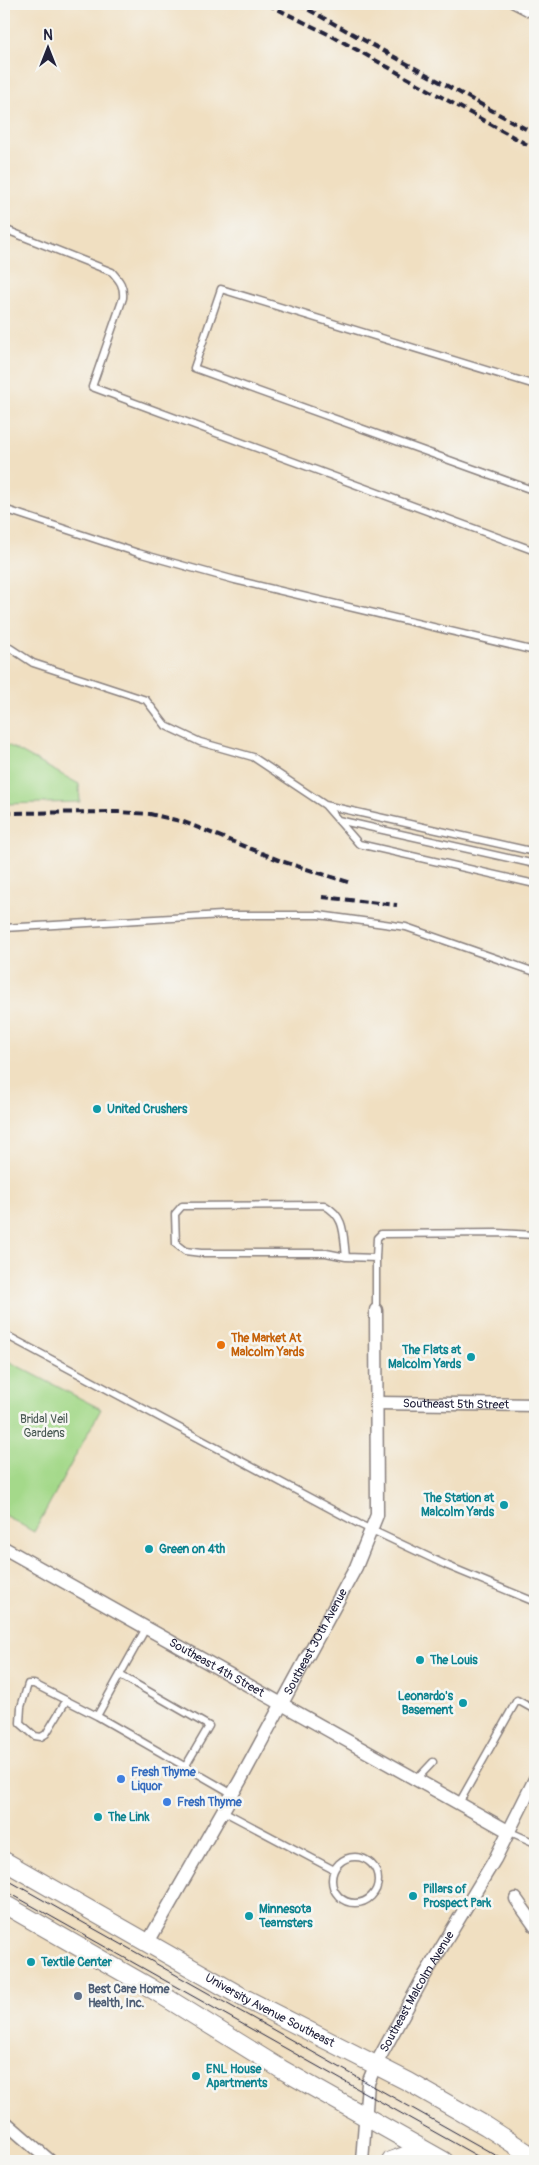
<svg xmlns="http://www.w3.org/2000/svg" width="539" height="2165" viewBox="0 0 539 2165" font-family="Pangolin,sans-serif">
	<rect width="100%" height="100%" fill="#f6f6f2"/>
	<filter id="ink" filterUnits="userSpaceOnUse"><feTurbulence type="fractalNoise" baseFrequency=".02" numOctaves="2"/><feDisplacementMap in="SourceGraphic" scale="10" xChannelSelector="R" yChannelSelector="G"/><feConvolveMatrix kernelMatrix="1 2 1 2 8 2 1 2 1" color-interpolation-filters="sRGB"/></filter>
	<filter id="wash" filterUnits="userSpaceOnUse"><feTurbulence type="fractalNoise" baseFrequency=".0096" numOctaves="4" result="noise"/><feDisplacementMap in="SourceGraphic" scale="20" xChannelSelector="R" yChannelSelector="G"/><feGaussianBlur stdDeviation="1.12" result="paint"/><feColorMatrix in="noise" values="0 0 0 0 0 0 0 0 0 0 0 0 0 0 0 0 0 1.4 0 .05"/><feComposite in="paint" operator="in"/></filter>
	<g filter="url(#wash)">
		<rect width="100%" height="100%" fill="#f0dfc1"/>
		<path fill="#a4d98a" stroke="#637e62" d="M4,743L79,784L80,802L4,804Z
			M4,1359L101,1409L34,1532L4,1515Z"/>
	</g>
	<g filter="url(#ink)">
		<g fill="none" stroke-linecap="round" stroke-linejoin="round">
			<g stroke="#89807e" stroke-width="9">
				<path id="service" d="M512,4L535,16
					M4,229L112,272C120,281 124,286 123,298L92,387L535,551
					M535,385L221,289L194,368L535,491
					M4,509L138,553L235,580L535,651
					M4,644L33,663L146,700L166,726L200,742L253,757L325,805L535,852
					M325,805L359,844L535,884
					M338,820L535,864
					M4,928L222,915H319L406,927L535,972
					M346,1257C343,1234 346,1217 324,1205L182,1206L175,1214L176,1244L185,1251L201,1253H326L346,1257L376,1258V1310
					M376,1258L377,1238L381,1234L497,1233L535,1235
					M4,1334L359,1524L448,1566L535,1602
					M146,1628L97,1716L233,1794
					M120,1675L209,1726L185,1767
					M66,1701L46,1734L41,1737L35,1736L20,1723L21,1707L28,1684H34L97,1716
					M416,1780L433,1762
					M459,1803L517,1700L535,1710
					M223,1811L334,1870
					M508,1831L535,1843
					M332 1880a23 23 0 1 1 46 0a23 23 0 1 1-46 0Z"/>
			</g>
			<g stroke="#89807e" stroke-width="15">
				<g id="minor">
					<path id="s1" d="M376,1403L535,1405"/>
					<path id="s2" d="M4,1548L508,1831"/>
					<path d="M516,1899L535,1926"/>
					<path id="s3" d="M147,1944L241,1779L356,1567L377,1515L376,1310"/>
					<path d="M4,2121L50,2161"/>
					<path id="s4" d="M362,2161L368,2083L376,2064L422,1980L495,1859L535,1779"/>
				</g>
			</g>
			<g stroke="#89807e" stroke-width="20">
				<g id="secondary">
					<path id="s5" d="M4,1861L244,1998L409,2082L486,2126L535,2158"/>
					<path d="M4,1904L149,1987L281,2069L444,2161"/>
					<path d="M391,2161L405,2156L425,2152"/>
				</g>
			</g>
			<use href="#service" stroke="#fff" stroke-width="6"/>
			<use href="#minor" stroke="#fff" stroke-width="12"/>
			<use href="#secondary" stroke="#fff" stroke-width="18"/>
			<path stroke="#22223b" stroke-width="1" d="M4,1878L506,2161
				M4,1890L486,2161"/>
			<path stroke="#22223b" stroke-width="4" stroke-dasharray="8 4" stroke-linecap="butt" d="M267,4L332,36L535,149
				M298,4L535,134
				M4,813L118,812L150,814L184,822L281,861L348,882
				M322,897L397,905"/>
		</g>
	</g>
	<g fill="#0f9aa8" stroke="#f6f6f2" stroke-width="2">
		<circle cx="97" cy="1109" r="5"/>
		<circle cx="471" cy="1357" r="5"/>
		<circle cx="504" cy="1505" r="5"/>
		<circle cx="149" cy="1549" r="5"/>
		<circle cx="420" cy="1660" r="5"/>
		<circle cx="463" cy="1703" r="5"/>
		<circle cx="98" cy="1817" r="5"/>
		<circle cx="413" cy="1896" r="5"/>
		<circle cx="249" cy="1916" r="5"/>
		<circle cx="31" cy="1962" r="5"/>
		<circle cx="196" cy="2076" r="5"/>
	</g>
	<circle fill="#e8710a" stroke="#f6f6f2" stroke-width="2" cx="221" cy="1345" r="5"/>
	<g fill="#3f7fe0" stroke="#f6f6f2" stroke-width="2">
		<circle cx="121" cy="1779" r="5"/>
		<circle cx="167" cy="1802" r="5"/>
	</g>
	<circle fill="#5c6f8a" stroke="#f6f6f2" stroke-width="2" cx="78" cy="1996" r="5"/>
	<g text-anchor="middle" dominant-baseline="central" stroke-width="5" stroke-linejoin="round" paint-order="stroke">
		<g font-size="12" font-weight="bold" fill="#0d838f" stroke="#f6f6f2" text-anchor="start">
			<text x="107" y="1109">United Crushers</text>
			<text x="461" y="1350" text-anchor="end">The Flats at<tspan x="461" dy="14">Malcolm Yards</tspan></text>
			<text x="494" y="1498" text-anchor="end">The Station at<tspan x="494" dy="14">Malcolm Yards</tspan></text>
			<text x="159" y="1549">Green on 4th</text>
			<text x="430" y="1660">The Louis</text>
			<text x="453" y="1696" text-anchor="end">Leonardo's<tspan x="453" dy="14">Basement</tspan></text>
			<text x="108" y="1817">The Link</text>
			<text x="423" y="1889">Pillars of<tspan x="423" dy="14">Prospect Park</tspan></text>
			<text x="259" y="1909">Minnesota<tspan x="259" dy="14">Teamsters</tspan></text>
			<text x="41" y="1962">Textile Center</text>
			<text x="206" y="2069">ENL House<tspan x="206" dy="14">Apartments</tspan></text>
		</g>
		<g font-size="12" font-weight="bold" fill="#c56008" stroke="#f6f6f2" text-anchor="start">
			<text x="231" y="1338">The Market At<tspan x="231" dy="14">Malcolm Yards</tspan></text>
		</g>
		<g font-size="12" fill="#22223b" stroke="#f6f6f2">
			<text stroke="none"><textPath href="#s1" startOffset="80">Southeast 5th Street</textPath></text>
			<text stroke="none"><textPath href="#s3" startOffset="346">Southeast 30th Avenue</textPath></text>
			<text stroke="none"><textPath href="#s2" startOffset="244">Southeast 4th Street</textPath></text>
			<text stroke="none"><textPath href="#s4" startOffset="182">Southeast Malcolm Avenue</textPath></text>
			<text stroke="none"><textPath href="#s5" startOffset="305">University Avenue Southeast</textPath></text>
		</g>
		<g font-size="12" fill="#495953" stroke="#f6f6f2">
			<text x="44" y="1419">Bridal Veil<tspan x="44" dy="14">Gardens</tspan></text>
		</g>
		<g font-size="12" font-weight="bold" fill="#366cbe" stroke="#f6f6f2" text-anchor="start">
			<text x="131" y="1772">Fresh Thyme<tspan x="131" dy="14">Liquor</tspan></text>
			<text x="177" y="1802">Fresh Thyme</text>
		</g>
		<g font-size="12" font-weight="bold" fill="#4e5e75" stroke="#f6f6f2" text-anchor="start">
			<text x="88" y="1989">Best Care Home<tspan x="88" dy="14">Health, Inc.</tspan></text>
		</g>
	</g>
	<rect width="539" height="2165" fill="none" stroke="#f6f6f2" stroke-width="20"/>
	<g transform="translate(48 48)" stroke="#f6f6f2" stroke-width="4" paint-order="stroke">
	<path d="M0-4L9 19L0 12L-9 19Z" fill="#22223b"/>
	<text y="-8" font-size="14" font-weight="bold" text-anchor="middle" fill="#22223b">N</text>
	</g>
</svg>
